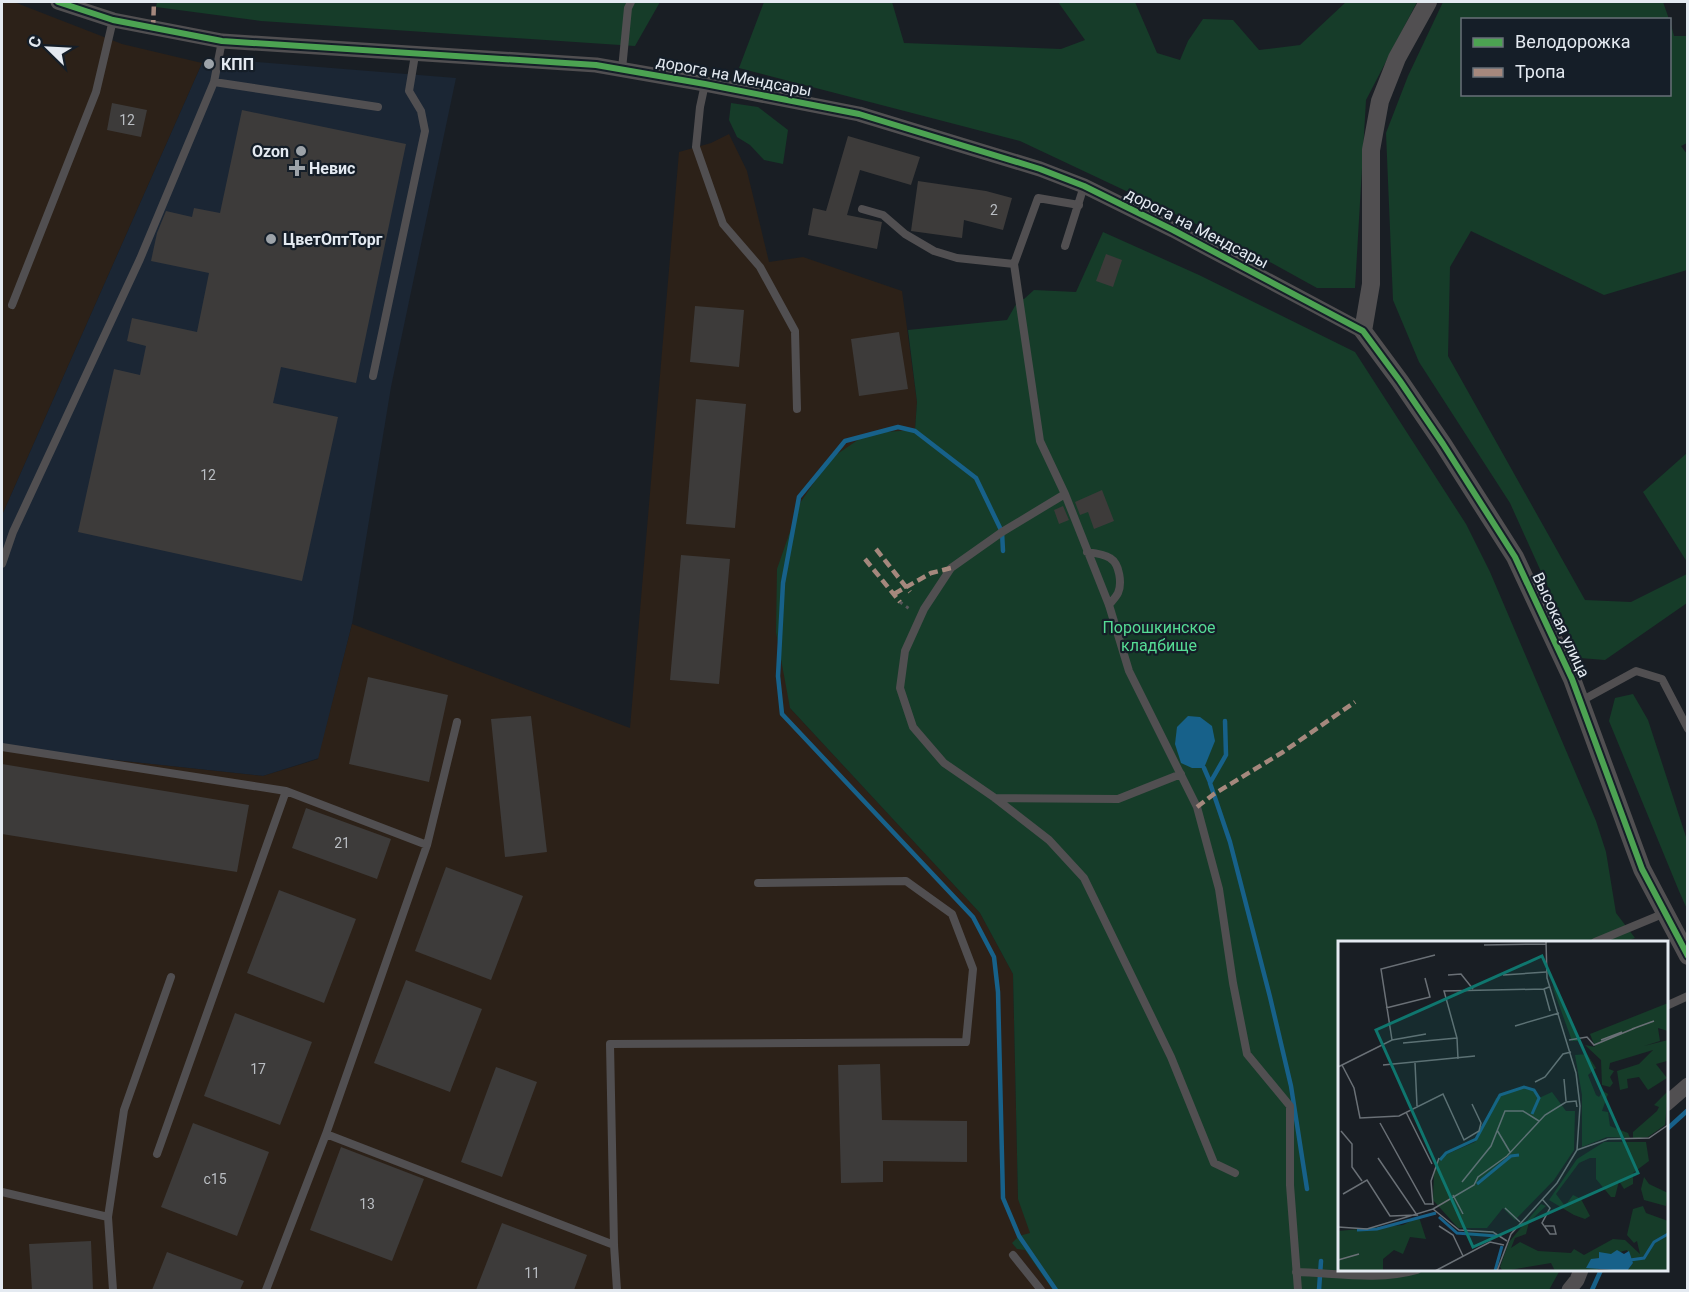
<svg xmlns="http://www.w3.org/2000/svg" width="1689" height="1292" viewBox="0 0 1689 1292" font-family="Roboto,sans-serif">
	<rect width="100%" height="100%" fill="#191e24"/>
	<path fill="#1b2634" d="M206,58L456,78L391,387L352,624L319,758L263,776L2,748V515L202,63Z"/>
	<path fill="#2c2118" d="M2,2H14L122,44L202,63L2,515Z
		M729,134L747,171L769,262L803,257L902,291L917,402L915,431L868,433L790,708L980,913L1013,974L1018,1198L1068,1290H2V748L263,776L318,759L352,624L630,728L679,152L711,143Z"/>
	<path fill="#163c29" d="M157,2H660L635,46L261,21L156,7Z
		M764,2H892L904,43L1061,49L1085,40L1058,2H1135L1157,53L1180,60L1188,41L1203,19L1233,20L1259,50L1300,45L1346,2H1417L1366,100L1355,288H1317L1230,240L1020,141L739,68Z
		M1443,2H1663L1669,19L1462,20V94H1670V21L1674,36H1687V143L1681,146L1687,154V270L1604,295L1471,231L1450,267L1448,356L1585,600L1631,602L1687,574V603L1605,660L1580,658L1510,503L1419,362L1393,300L1386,133L1408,76Z
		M731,103L758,107L788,130L783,164L764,160L750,145L737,137L729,120Z
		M1103,232L1199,275L1355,352L1466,524L1490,572L1596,821L1606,852L1616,913L1635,938L1624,942H1340V1270H1560L1549,1290H1053L1025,1250L1017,1249L1012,1243L1019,1236L1030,1233L1018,1199L1013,974L980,913L790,708L776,632L777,569L800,503L830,459L868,433L915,430L917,402L908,330L1007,320L1019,299H1024L1034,290L1076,292Z
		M1687,453V562L1643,492Z
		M1633,694L1648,720L1687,840V909L1679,891L1609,721L1615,698Z"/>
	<path fill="#17618a" d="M1188,716L1200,717L1212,726L1215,741L1204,768H1192L1181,763L1175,744L1177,727Z"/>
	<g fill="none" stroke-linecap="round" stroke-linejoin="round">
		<path stroke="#17618a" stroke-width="4.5" d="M1003,551L1002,532L976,478L915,431L898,427L845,441L799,497L783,583L778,676L782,714L973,917L994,957L998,992L1003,1198L1019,1236L1056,1290
			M1225,721L1226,755L1210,783L1230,842L1270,997L1291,1086L1307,1189
			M1204,768L1210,782
			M1666,1130L1688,1110
			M1319,1290L1321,1261
			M1592,1290L1601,1270"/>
	</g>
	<path fill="#3d3b3a" d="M112,103L147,110L141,137L107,130Z
		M242,110L406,144L356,383L281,367L273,403L338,417L302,581L78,532L114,369L140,375L146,346L127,341L132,318L197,332L209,273L151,261L157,233L166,211L192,217L194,208L220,213Z
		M848,136L920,157L911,185L860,170L847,215L882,222L877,249L808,235L813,208L826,211Z
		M918,181L986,191L1012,198L1003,230L964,220L962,238L911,231Z
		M1106,254L1122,260L1113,287L1096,281Z
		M695,306L744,310L739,367L690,362Z
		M899,332L908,389L859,396L851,339Z
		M696,399L746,404L735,528L686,524Z
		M1102,490L1114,521L1094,529L1088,512L1080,515L1075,502Z
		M1063,506L1069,520L1059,524L1054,510Z
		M681,555L730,559L719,684L670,680Z
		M368,677L448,695L429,782L349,764Z
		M531,716L547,852L505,857L491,719Z
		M2,764L249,805L237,872L2,834Z
		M306,808L391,839L377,879L292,848Z
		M446,867L523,896L491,980L415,951Z
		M279,890L356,919L324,1003L247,973Z
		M406,980L482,1009L450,1092L374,1063Z
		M235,1013L312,1042L280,1125L204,1096Z
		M880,1064L882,1120L967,1121V1162L883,1161V1182L841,1183L838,1065Z
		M496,1067L537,1082L502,1177L461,1162Z
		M193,1123L269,1152L237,1236L161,1207Z
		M341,1147L424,1179L392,1261L310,1230Z
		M502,1223L587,1255L574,1290H476Z
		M91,1241L93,1290H32L29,1244Z
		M167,1252L244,1281L240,1290H152Z"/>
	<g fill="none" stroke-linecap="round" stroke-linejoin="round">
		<path stroke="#57575a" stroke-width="3" stroke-dasharray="3 4.5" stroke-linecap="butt" d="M900,602L911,610"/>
		<path stroke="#514f51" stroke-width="8" d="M222,41L214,82L378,107
			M622,69L628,8L631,2
			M705,84L700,107L696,147L723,224L760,267L795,331L797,409
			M1079,205L1038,198L1014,264L1040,441L1065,494L1109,605L1129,671L1197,807L1219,889L1233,983L1247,1054L1290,1106V1185L1298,1290
			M862,209L883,215L905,234L934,251L957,258L1014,264
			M1065,246L1084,186
			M12,305L96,92L113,20
			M373,376L425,131L421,111L409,91L415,55
			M1065,494L1002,532L951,568L924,609L905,651L900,688L913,727L944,763L995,798L1049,840L1084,878L1171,1057L1214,1163L1235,1173
			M1087,552C1095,553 1104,554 1110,558C1120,564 1122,584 1118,593C1116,597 1112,601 1109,605
			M2,564L13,532L140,259L214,82
			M1581,701L1636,671L1662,679L1688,729
			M2,747L286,791L427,845
			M995,798L1118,799L1181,774
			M1595,942L1665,913
			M1666,1006L1688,996
			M326,1134L614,1245
			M157,1154L286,791
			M2,1192L108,1217
			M1013,1255L1041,1290
			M1296,1272C1335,1273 1379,1281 1417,1270
			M113,1290L108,1217L124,1110L171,977
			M266,1290L326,1134L427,845L457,722
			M617,1290L614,1245L610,1044L966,1042L973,969L952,914L906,881L758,883"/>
		<path stroke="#514f51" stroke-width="15" d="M58,2L113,20L222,41L596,65L705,84L859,114L1040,169L1084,186L1173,230L1363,331
			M1666,1104L1688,1085
			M1569,1290L1577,1280L1581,1270"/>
		<path stroke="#514f51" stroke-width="18" d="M1428,2L1397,58L1380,101L1371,150V284L1363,331L1400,381L1443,444L1515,557L1572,679L1642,869L1688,956"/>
		<path stroke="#a5887d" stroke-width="4.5" stroke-dasharray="9 4.5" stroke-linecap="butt" d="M153,29L154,2
			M876,549L910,592
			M865,559L900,602
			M894,594L931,573L951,568
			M1197,807L1214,794L1283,752L1355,702"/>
		<g stroke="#151e28" stroke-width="10">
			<path id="cycleway" d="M58,2L113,20L222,41L596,65L705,84L859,114L1040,169L1084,186L1173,230L1363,331L1400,381L1443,444L1515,557L1572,679L1642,869L1688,956"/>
		</g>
		<use href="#cycleway" stroke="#4ca352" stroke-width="6"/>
	</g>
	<g fill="#9da3a9" stroke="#151e28" stroke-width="2">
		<circle cx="209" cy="64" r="6"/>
		<circle cx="301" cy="151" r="6"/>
		<path d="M294 159h6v6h6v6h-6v6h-6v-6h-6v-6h6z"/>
		<circle cx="271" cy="239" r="6"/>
	</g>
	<g text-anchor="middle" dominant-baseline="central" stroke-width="4.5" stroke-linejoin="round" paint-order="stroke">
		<g font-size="14" fill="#babec3">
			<text x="127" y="120">12</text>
			<text x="994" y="210">2</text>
			<text x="208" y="475">12</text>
			<text x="342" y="843">21</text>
			<text x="258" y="1069">17</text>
			<text x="215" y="1179">с15</text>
			<text x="367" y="1204">13</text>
			<text x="532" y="1273">11</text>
		</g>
		<g font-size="16" font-weight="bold" fill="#e4eaf1" stroke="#151e28" text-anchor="start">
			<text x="221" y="64">КПП</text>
			<text x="289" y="151" text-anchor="end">Ozon</text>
			<text x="309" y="168">Невис</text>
			<text x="283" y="239">ЦветОптТорг</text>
		</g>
		<g font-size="16" fill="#e4eaf1" stroke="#151e28">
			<text transform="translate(734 76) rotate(11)">дорога на Мендсары</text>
			<text transform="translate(1197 228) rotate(27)">дорога на Мендсары</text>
			<text transform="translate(1561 625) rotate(65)">Высокая улица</text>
		</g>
		<g font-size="16" fill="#55dc95" stroke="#151e28">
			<text x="1159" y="627">Порошкинское<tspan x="1159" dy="18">кладбище</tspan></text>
		</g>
	</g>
	<g transform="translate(1338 941)">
		<rect width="330" height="330" fill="#191e24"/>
		<path d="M214,35L216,41L243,100H234L216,50ZM330,62V90L320,87L322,100L306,105L330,99V127L329,120L318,123L329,137L310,149L301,136L289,138L290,147L282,149L279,130L301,123L315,109L272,122L271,128L276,130L272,136L275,142L272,146L264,144L263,119L247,104L257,106L252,93ZM249,113L258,127L250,134L258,154L261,156L265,150L270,153L264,170L270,171L272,185L290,192L292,197L269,196L244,206V154L237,114ZM185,147L198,151L201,157L214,151L228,170H237L236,209L216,239L177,279L165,267L149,287H120L95,259L96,232L102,216L137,201L158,157ZM330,150L327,184L310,196L295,198V191L319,170L321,166L316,164ZM266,201H308L311,220L295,232V243L286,248L281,240L277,256H273L258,238V217H252L241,222L218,253L227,265L235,254L243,258L252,275L247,278L236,274L211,259L239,218ZM306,236L311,243L330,252L328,265L306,259L303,248ZM203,263L208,265L191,281L188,293L177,297L173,307L182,301L200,310L233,312L236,308L246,314L275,298L287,299L302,313L299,300L296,302L289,294L295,268L305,265L308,272L330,280V330H289L295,322L289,309L258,318L260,330H217L213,322L165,330L162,326L171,301ZM81,276L88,298L72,296L65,313L56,309L45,318V330H0V290L65,284Z" fill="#163c29"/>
		<path d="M279,309L286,313L291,310L295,322L289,330L248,327L253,318L261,317V311L273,313Z" fill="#17618a"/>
		<path fill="none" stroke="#17618a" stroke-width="3" d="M102,219L108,212L138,198L162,154L186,146L196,149L201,157L194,173M139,243L173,215L181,214M101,276L119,292L158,295M19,289L39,288L98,272M292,319L306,317L316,301L330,293M157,330L164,305"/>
		<path fill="none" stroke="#6a7076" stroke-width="1.5" d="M146,4L208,3M110,34L123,33L135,48M165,34L208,31M211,46L206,48L212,70M48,67L92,56L87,37M177,85L221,72M294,88L316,80M54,99L43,28L97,14M231,99L249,96L256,104L297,87M263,99L284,91M65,102L119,97M120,118L119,97L106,50L206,48M77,122L79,165M4,124L16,147L22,177L61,175L105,153L126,199L141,190L143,182L134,163M45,124L137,115M0,126L54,99L88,93M226,138L228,160M197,141L207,136L225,113L233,111M68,171L94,223M42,182L87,263H95M159,189L172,211M3,190L14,203V226L24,240M239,209L270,198L311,197L330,184M124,241L153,205L167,170H185L201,180M5,253L29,239L52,275L79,274L40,217M115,254L125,273M204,258L212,267L204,282L212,293H218L216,285H207M95,264L93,240L101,217M167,267L182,281M95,268L136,244L140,236L169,215L207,174L228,161L238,160L239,166M101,285L115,294L125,315M0,286L29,288L95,268L121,289L155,291L169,300M0,319L21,313M97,330L152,301L166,304M159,330L173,293L219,242L239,209L242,165L238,132L209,37L208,0"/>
		<path fill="#0f766e" fill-opacity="0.15" stroke="#0f766e" stroke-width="3" d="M204,15L300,232L135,306L38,89Z"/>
		<rect width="330" height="330" fill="none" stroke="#e4eaf1" stroke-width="3"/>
	</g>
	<rect width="1689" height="1292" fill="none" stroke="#e4eaf1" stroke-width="6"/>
	<rect x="1461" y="18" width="210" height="78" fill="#151e28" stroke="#687078" stroke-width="1.5"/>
	<rect x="1473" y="38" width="30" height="9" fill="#4ca352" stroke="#687078" stroke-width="1.5"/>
	<text x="1515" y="48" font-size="18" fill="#e4eaf1">Велодорожка</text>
	<rect x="1473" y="68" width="30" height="9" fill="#a5887d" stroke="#687078" stroke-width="1.5"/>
	<text x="1515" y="78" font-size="18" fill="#e4eaf1">Тропа</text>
	<g transform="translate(48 48) rotate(294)" stroke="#151e28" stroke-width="4.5" paint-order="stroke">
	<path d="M0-4.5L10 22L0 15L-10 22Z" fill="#e4eaf1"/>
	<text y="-9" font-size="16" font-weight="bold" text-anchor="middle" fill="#e4eaf1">С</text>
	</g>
</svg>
